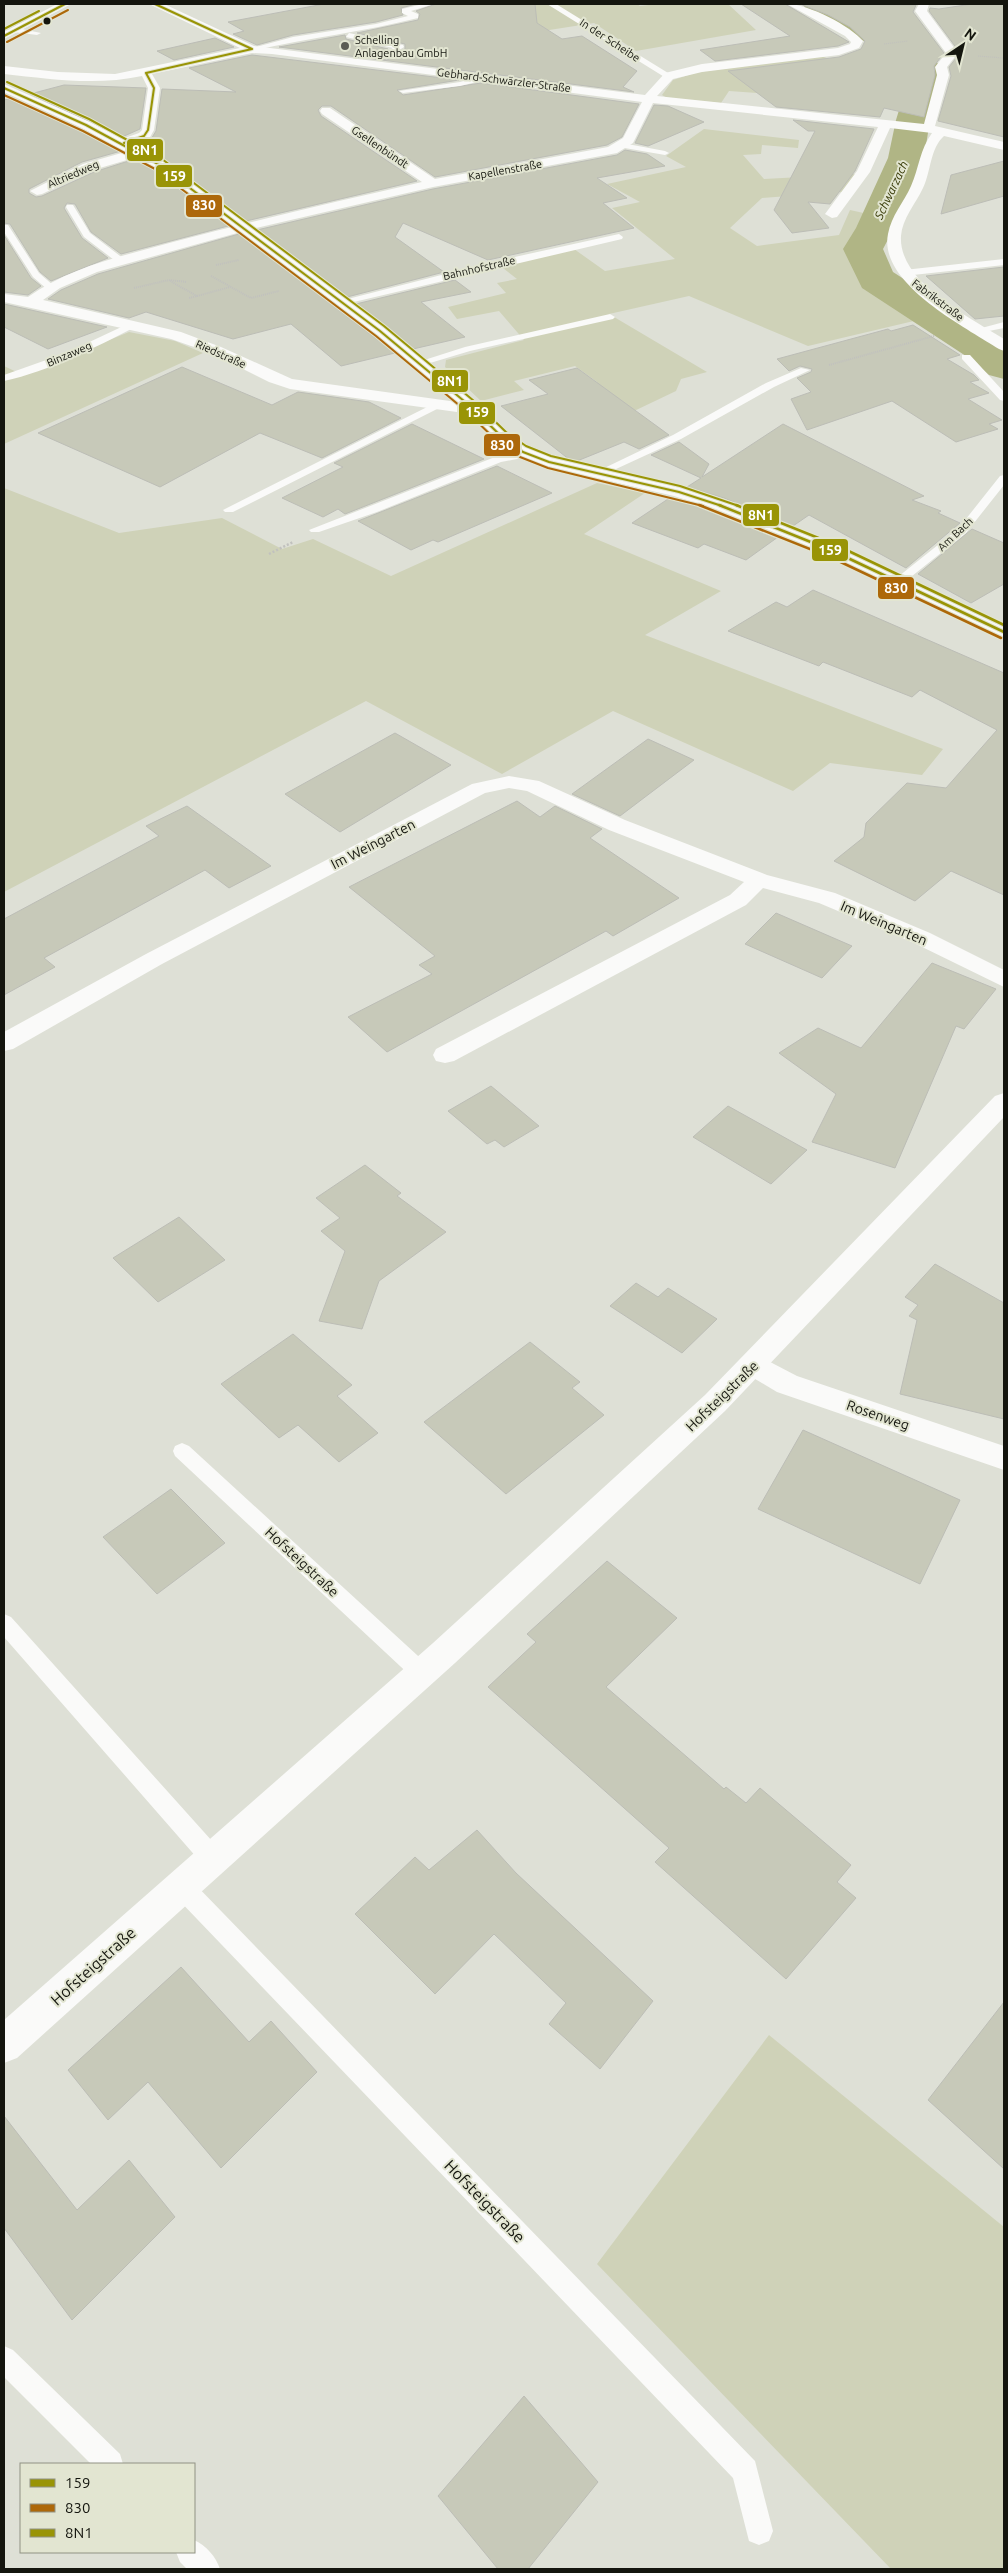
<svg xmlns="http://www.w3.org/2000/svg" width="1008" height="2573" viewBox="0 0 1008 2573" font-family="Ubuntu,sans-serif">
	<rect width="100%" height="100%" fill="#dee0d6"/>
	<path fill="#cfd2b8" d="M466,4H637L640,6L657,4H728L756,30L636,51L594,23L493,39L439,14Z
		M821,56L837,62L813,97L729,91L721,103L667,98L662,95L673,80L698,72Z
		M704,129L799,140L798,148L762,145L761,154L743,155L764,179L857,174L842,192L762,198L730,228L757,246L839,235L850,210L868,214L849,242L848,249L860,279L918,320L808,346L689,296L609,314L707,372L681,379L676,391L632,412L592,385L597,382L575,366L514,381L524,390L481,401L445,367L446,360L524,340L499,311L457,319L448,307L506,293L497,283L517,279L499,265L574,249L605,271L675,259L612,208L640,202L607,184L686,167L666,156Z
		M129,332L175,341L203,353L4,444V366L23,375Z
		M597,483L645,493L584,534L721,591L645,635L943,749L922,775L830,763L793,791L613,711L502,774L366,701L4,892V488L119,533L222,518L282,549L313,539L391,576Z
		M769,2035L1004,2227V2569H891L597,2264Z"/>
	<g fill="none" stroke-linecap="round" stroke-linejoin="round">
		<path fill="#b0b585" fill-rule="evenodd" d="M803,4H841L918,44L932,54L944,74L930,120L924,158L894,228L883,249L893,272L1004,344V379L989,375L972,360L862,288L843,249L856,228L888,158L896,120L910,74L906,66L896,58L807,11Z"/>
	</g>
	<path fill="#c7c9b9" stroke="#bcbdb6" d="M324,4H416L401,8L403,15L376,22L293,35L257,45L233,34L244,31L228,22Z
		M436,4H535L537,23L562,39L582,36L637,71L623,87L634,92L279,47L345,35L346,39L388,49L379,54L380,59L387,60L405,49V44L357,33L418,20L420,14L416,11Z
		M741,4H785L849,42L838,46L715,61L700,50L790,36Z
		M800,4L916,5L913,12L944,53L934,66L935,75L924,117L884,108L880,117L776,107L728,71L839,57L861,49L865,41L850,27L828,15Z
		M972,4H1004V137L938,121L951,76L949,67L960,53L929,11L930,8L939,9Z
		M215,38L234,47L174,60L157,51Z
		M252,55L459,80L397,90L403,95L481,83L639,104L622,137L607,145L435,177L331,106H322L318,110L321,116L417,181L246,221L164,160L137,145L150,141L156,131L162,89L236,92L189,68Z
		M64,85L146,88L140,129L122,137L30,94Z
		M13,98L81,130L121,151L82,162L29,189V193L36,197L42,196L94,172L135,159L152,169L228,226L121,254L91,232L75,204L67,203L64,208L82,238L108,258L51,281L40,272L10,224L4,223V100Z
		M654,105L668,106L704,122L648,146L635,143Z
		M793,120L874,129L855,171L830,204L808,202L829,228L792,233L774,210L815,131H808Z
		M625,150L647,154L665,166L597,178L627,198L603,203L634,228L488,260L403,223L395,237L444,272L347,297L257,230L433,189L617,155Z
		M1004,161V196L941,214L951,175Z
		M239,234L395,353L341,366L291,324L233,339L146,312L129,318L48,299L61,290L98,274Z
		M4,235L31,278L41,286L28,295L4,292Z
		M1004,267V316L975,319L926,276Z
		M455,280L471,292L421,302L465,337L413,349L356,304Z
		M4,304L107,327L48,349L4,327Z
		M913,325L960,355L947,359L974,375L979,380L970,382L989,393L968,399L1002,420L989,424L998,429L956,442L892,401L807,430L791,399L811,392L797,378L811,372L812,369L800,366L789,371L777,359L888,329L891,331Z
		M182,367L272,405L298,392L369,402L401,418L322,458L260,433L160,487L38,433Z
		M577,368L669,435L639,449L624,442L577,461L570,460L501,406L548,394L529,380Z
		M412,424L484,459L345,514L338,509L323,517L282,498L343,467L334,463Z
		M783,424L924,496L912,500L941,511L938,513L960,523L906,568L809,515L793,526L724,498L687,487L701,478L651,455L679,442L709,464L702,477Z
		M497,466L552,493L438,542L433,540L411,550L358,521Z
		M671,497L710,510L778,537L746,560L704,544L698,548L632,523Z
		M972,529L1004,543V584L971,603L918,574Z
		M813,590L1004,673V895L951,871L915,901L834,861L864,837L866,823L907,783L946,788L997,730L920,690L912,697L823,662L819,666L728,631L776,602L787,607Z
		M395,733L451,765L340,832L285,794Z
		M648,739L694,760L620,816L572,794Z
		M517,801L540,817L555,806L602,829L590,838L679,898L613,936L606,931L387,1052L348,1017L432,974L419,965L435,956L349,887Z
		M187,806L271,866L229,888L205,870L44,958L55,967L4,995V919L159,836L146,826Z
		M776,913L852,946L822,978L745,944Z
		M932,963L996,989L964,1029L956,1026L895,1168L812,1142L836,1094L779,1053L818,1028L861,1048Z
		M491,1086L539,1126L504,1147L495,1140L487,1144L448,1111Z
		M728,1106L807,1150L771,1184L693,1137Z
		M365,1165L401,1193L397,1196L446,1232L379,1281L362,1329L319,1321L345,1251L321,1231L340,1218L316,1198Z
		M179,1217L225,1260L158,1302L113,1258Z
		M935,1264L1004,1303V1419L900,1394L917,1320L909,1316L918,1305L905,1297Z
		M636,1283L658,1297L668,1288L717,1319L682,1353L610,1306Z
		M293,1334L352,1385L337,1396L378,1433L339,1462L298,1425L279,1438L221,1384Z
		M530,1342L580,1382L572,1388L604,1415L506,1494L424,1422Z
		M803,1430L960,1500L920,1584L758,1509Z
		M171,1489L225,1543L157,1594L103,1537Z
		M607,1561L677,1618L606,1687L724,1789L726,1787L746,1803L760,1788L851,1865L837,1882L856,1898L786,1979L655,1862L669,1848L488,1687L536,1642L527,1634Z
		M477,1830L516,1873L653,2001L600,2069L549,2024L566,2003L494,1934L435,1994L355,1914L415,1857L429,1870Z
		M181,1967L249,2042L271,2021L317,2072L221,2168L148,2082L108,2120L68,2070Z
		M1004,2002V2169L928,2100Z
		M4,2116L77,2210L129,2160L175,2217L72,2320L4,2228Z
		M524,2396L598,2482L528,2569H498L438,2496Z"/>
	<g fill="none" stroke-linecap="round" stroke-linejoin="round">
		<path stroke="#c1c1be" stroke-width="1" stroke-dasharray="1 1" stroke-linecap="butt" d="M884,44L908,41
			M978,56L1003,58"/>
		<path stroke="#c1c1be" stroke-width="2" stroke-dasharray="1 1" stroke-linecap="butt" d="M216,265L239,260
			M211,276L251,298L279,291
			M170,281L197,296L189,298
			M134,288L169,280L187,282
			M197,296L230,287
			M829,365L934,336"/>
		<path stroke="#c1c1be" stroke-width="2.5" stroke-dasharray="2 2" stroke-linecap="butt" d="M269,554L293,542"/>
		<path fill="#fafaf9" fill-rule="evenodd" d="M423,4H434L411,11L418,14V18C363,32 307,38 252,51L248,49L293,37L376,24L408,16L402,13V9Z
			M547,4H556L673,76L666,78Z
			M17,28L41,33L37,35L14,32Z
			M349,33L403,45L404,47L387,58H381V54L393,48L346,37Z
			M482,76L486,78L485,80L460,86L403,93L399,91L460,82Z
			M622,143L665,151L669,153L665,155L619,147L618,145Z
			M67,205H73L90,233L124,259V263H118L84,237L66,207Z
			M4,225H8L39,273L54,286V290H48L33,277L4,232Z
			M619,234L623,237L622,239L341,305L336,302L492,262Z
			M1004,259V265L904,276L899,273L904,270Z
			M610,314L615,317L613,319L470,351L420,366L415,363L465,347Z
			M132,322L137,325L135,327C94,348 50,371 4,381V375L66,353Z
			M1004,322V328L979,333L974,330Z
			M962,355H970L1004,392V401L1000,400L962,359Z
			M801,368L810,370L774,387L681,439L603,475L599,476L594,473L673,435L766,383Z
			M439,401L444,404L443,406L233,512H225L223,510Z
			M523,449L528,452L517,459L501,462L377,512L319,532H311L309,530L495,457Z
			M1004,475V485L966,533L902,584H894V580L958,529L1000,476Z
			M182,1443L189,1446L429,1666L432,1673L429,1680L422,1682L415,1680L175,1456L173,1451L175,1446Z
			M4,1614L11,1617L221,1851L224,1859L221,1867L213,1870L205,1867L4,1637Z
			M182,1876L190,1879L755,2461L773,2531L769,2541L759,2545L749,2541L733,2478L174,1895L171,1887L174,1879Z
			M4,2346L13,2350L120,2454L123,2464H91L4,2377Z
			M194,2540C206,2545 216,2557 220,2569H187L180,2562L176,2552H194Z"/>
		<path fill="#fafaf9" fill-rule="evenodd" d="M149,4H164L254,46L645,95L665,73L669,72L702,64L838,48L850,44L851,42L845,36L787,4C806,3 851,26 863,41L859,48L839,55L702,72L673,79L657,96L924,124L937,75L935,67L946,53L915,11L919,4H929L927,11L958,53L947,67L949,75L935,126L1004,142V150L944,136C930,148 931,172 923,188C916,203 902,219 901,236C898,283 971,318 1004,339V351L999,349C965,327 878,283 888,234C891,216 904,202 911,186C919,168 920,149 932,133L890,128L870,172L837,217L832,218L825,214L857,171L878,127L653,103L633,143L617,153L433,187L248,230L97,272L60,288L43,300L181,332L221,347L292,379L457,402L470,401L478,406L476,409L457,412L290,389L269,382L211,353L171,339L4,302V294L28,297C72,266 123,256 173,242C256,220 339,201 422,182L322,114L320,111L322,108H330L435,179L608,147L623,138L642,102L272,54L252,53L152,74L160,88L154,130L149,139L124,147L118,143L119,140L139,133L142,130L148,88L142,76C96,86 50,79 4,74V66L58,72L115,74L240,48Z
			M139,148L146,152L144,155L93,170L42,194L37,195L30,191L83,164Z
			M509,776L539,781L625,820L767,875L835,893L930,933L1004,970V987L914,943L819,903L763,888L746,905L454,1061L445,1063L436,1061L433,1055L436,1049L730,895L744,882L609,830L527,791L509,788L485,793L162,964L13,1049L4,1051V1032L146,954L472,784Z
			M755,1354L797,1376L1004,1446V1470L777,1392L745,1373L741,1365L745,1357Z"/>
		<path fill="#fafaf9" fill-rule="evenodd" d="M57,4H71L4,39V32Z
			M4,84L90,122L163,161L385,328L476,403L508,433L529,448L554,458L685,488L723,500L839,547L1004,625V638L827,555L711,508L674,496L543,466L517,456L496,441L464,409L375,334L153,167L82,128L4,92Z"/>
		<path fill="#fafaf9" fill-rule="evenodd" d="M1004,1093V1117L725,1411L455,1663L17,2058L4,2063V2020L433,1643L705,1395L995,1096Z"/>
		<g stroke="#e2e5d1" stroke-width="4">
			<path id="bus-1-far1" d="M155,4L252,49
				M4,36L65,4
				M4,88L86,125L158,164L380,331L470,406L502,437L523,452L549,462L679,492L722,506
				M124,143L144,136L148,130L154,88L146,73L252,49"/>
		</g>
		<g stroke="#e2e5d1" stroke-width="5">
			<path id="bus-1" d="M719,505L833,551L1004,632"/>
		</g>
		<g stroke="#e2e5d1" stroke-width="4">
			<path id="bus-2-far1" d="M7,42L68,10
				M4,95L83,131L155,169L376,336L466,411L498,442L520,457L548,468L703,506"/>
		</g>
		<g stroke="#e2e5d1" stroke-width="5">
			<path id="bus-2" d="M699,505L830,557L1001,638"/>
		</g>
		<g stroke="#e2e5d1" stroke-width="4">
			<path id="bus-3-far1" d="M4,29L39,11
				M7,82L89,119L162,159L384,326L474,401L506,432L526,446L551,456L680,486L739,506"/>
		</g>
		<g stroke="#e2e5d1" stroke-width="5">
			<path id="bus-3" d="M736,505L836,545L1004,625"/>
		</g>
		<use href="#bus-1-far1" stroke="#999406" stroke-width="2"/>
		<use href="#bus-1" stroke="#999406" stroke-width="2.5"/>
		<use href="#bus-2-far1" stroke="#ad680a" stroke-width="2"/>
		<use href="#bus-2" stroke="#ad680a" stroke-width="2.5"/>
		<use href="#bus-3-far1" stroke="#999406" stroke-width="2"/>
		<use href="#bus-3" stroke="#999406" stroke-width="2.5"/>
	</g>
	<circle fill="#14150e" stroke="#e2e5d1" stroke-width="2" cx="47" cy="21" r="4.5"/>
	<circle fill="#5b5c54" stroke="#e2e5d1" stroke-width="2" cx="345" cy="46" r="5"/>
	<g text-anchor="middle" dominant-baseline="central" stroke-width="4" stroke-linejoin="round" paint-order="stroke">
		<g font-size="11" fill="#14150e" stroke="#e2e5d1" text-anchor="start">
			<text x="355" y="40">Schelling<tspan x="355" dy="13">Anlagenbau GmbH</tspan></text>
		</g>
		<g font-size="11" fill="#14150e" stroke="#e2e5d1">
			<text transform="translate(610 40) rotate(33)">In der Scheibe</text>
			<text transform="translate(504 80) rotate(7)">Gebhard-Schwärzler-Straße</text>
			<text transform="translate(380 147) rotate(34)">Gsellenbündt</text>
			<text transform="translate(505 170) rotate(-10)">Kapellenstraße</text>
			<text transform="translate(73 174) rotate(-23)">Altriedweg</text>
			<text transform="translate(479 268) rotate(-13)">Bahnhofstraße</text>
			<text transform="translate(938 300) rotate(37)">Fabrikstraße</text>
			<text transform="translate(69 354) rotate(-23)">Binzaweg</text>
			<text transform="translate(221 354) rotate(24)">Riedstraße</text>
			<text transform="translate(955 534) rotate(-43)">Am Bach</text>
		</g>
		<g font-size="12" font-style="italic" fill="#343702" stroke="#e2e5d1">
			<text transform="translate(891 190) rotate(-65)">Schwarzach</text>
		</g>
		<g font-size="14" fill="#14150e" stroke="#e2e5d1">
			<text transform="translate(373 844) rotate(-27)">Im Weingarten</text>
			<text transform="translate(884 923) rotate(23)">Im Weingarten</text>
			<text transform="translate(722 1396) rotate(-44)">Hofsteigstraße</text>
			<text transform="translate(878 1415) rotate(19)">Rosenweg</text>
			<text transform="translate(302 1562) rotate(43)">Hofsteigstraße</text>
		</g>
		<g font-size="16" fill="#14150e" stroke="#e2e5d1">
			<text transform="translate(93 1966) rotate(-42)">Hofsteigstraße</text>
			<text transform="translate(485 2201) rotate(46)">Hofsteigstraße</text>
		</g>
	</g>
	<g stroke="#e2e5d1" stroke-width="2">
		<rect x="126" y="138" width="38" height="24" rx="5" fill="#999406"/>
		<rect x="155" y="164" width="38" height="24" rx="5" fill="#999406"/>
		<rect x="185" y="194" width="38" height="24" rx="5" fill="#ad680a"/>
		<rect x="431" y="369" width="38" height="24" rx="5" fill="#999406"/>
		<rect x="458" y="401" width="38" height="24" rx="5" fill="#999406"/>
		<rect x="483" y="433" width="38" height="24" rx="5" fill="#ad680a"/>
		<rect x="742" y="503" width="38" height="24" rx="5" fill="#999406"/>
		<rect x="811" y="538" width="38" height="24" rx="5" fill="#999406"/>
		<rect x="877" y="576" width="38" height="24" rx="5" fill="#ad680a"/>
	</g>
	<g font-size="14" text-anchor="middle" font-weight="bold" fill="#fff">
		<text x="145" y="155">8N1</text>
		<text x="174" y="181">159</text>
		<text x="204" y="210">830</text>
		<text x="450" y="386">8N1</text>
		<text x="477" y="417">159</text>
		<text x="502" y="450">830</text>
		<text x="761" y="520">8N1</text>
		<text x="830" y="555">159</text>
		<text x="896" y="593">830</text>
	</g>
	<rect width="1008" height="2573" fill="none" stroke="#14150e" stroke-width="10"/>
	<rect x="20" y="2463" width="175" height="90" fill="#e2e5d1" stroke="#909283"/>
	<rect x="30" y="2479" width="25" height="8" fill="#999406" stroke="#909283"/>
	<text x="65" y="2488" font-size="15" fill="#14150e">159</text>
	<rect x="30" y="2504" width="25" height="8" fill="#ad680a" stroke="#909283"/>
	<text x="65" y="2513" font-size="15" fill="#14150e">830</text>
	<rect x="30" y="2529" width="25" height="8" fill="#999406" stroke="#909283"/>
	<text x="65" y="2538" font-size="15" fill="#14150e">8N1</text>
	<g transform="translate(963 45) rotate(35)" stroke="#e2e5d1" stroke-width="4" paint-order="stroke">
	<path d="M0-4L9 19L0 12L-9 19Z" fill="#14150e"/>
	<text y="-8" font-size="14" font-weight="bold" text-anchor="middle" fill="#14150e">N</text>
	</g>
</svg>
